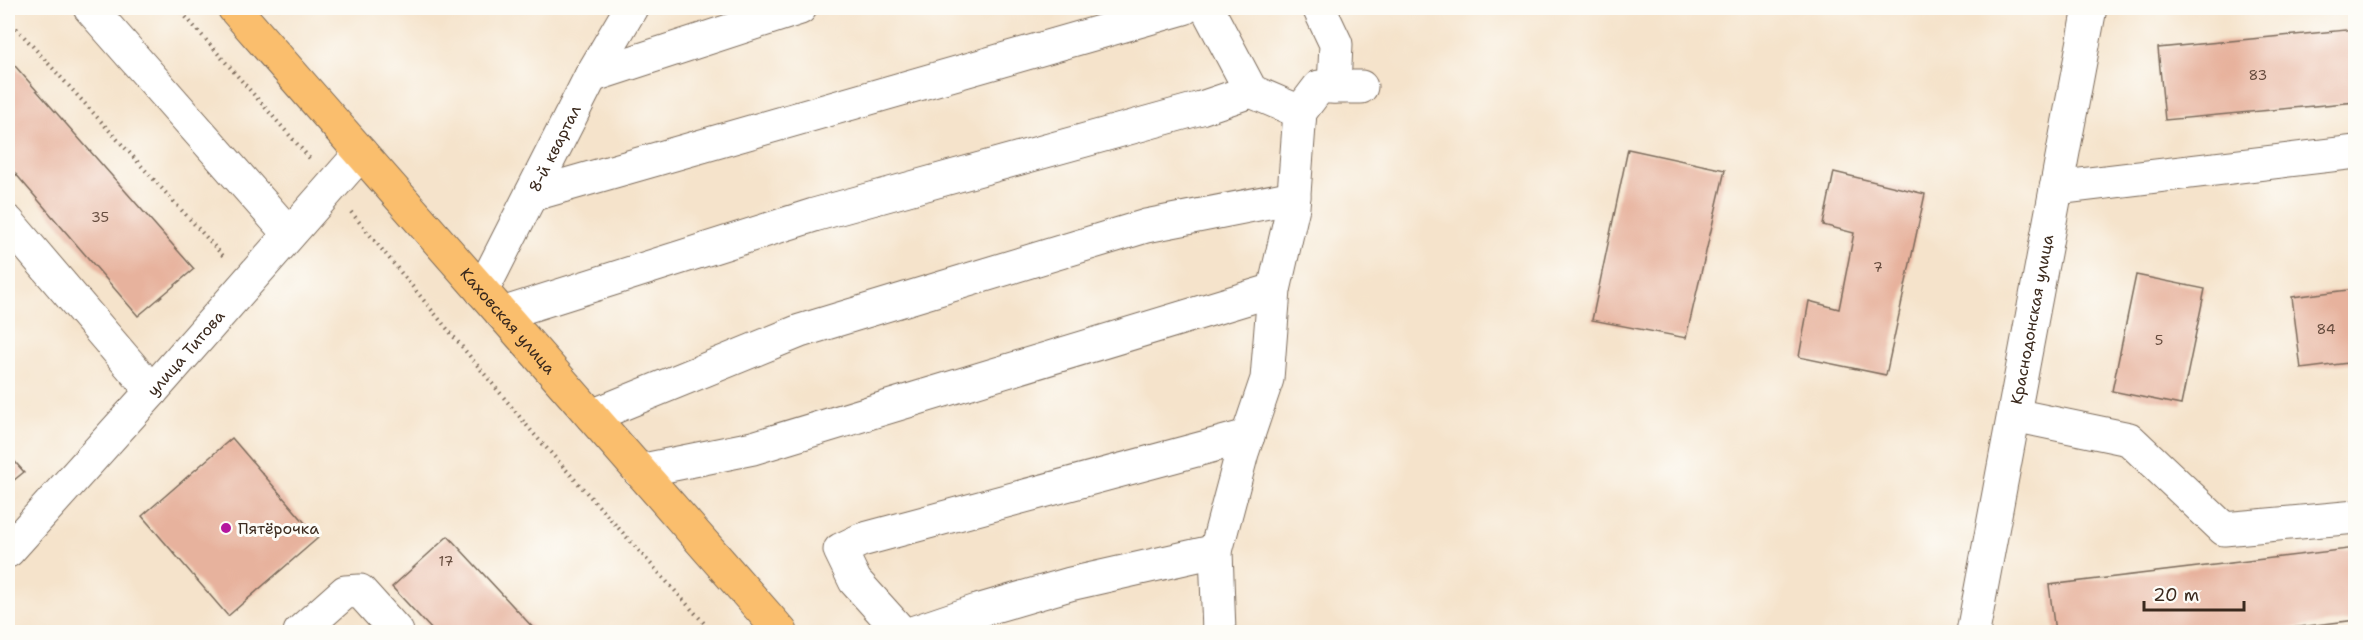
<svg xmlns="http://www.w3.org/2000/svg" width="2363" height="640" viewBox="0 0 2363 640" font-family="'Shantell Sans',sans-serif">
	<rect width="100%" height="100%" fill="#fdfcf7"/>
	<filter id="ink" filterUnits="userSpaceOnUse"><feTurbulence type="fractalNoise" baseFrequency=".0167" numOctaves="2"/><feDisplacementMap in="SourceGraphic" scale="12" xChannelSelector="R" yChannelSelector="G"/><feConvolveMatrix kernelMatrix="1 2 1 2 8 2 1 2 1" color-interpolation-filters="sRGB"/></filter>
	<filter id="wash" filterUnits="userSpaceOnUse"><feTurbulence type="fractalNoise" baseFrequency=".008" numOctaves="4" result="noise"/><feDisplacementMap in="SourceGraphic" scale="24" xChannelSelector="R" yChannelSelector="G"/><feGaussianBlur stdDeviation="1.35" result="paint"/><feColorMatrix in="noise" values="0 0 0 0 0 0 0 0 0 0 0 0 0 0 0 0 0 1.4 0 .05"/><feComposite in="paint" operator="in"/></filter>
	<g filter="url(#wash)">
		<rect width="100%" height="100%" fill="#f5e3cb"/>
		<g id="blocks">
			<path fill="#e7b29d" d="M2356,29V102L2165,120L2158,48Z
				M8,58L194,269L138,316L8,165Z
				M1628,149L1725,170L1686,338L1592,320Z
				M1834,172L1925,194L1886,375L1799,357L1809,301L1839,309L1854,233L1823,225Z
				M2136,275L2205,289L2181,405L2112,391Z
				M2356,289V362L2301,369L2292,297Z
				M232,438L318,538L228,616L142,516Z
				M8,454L24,472L8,485Z
				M448,536L537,632H434L392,587Z
				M2356,548V620L2258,632H2055L2049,585Z"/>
		</g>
	</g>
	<g filter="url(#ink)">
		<use href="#blocks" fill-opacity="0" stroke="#7c6b5b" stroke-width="1.5"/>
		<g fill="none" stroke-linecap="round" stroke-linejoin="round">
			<g stroke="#7c6b5b" stroke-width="35">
				<g id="minor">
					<path d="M90,8L289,234"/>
					<path d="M1207,8L1251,91L1300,112"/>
					<path d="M1319,8L1336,44L1334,87"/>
					<path d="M591,76L800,8"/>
					<path d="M2056,188L2356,152"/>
					<path d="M531,195L1184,8"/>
					<path d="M8,222L152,391"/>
					<path id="s1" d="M482,291L591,76L631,8"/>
					<path d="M502,314L814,215L1201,108L1251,91"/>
					<path d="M2014,415L2129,439L2224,529L2356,517"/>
					<path d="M592,416L800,331L1146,226L1294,197"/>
					<path d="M639,471L753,448L1274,290"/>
					<path id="s2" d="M8,551L152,391L361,153"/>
					<path d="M300,632L345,592L360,591L397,632"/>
					<path d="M901,632L855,581L840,550L861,540L1248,436"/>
					<path d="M915,632L977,611L1070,584L1216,551"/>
					<path d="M1219,632L1216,551L1242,453L1267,379L1274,290L1293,207L1300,112L1319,87H1361"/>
					<path id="s3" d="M1973,632L2090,8"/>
				</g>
			</g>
			<g stroke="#7c6b5b" stroke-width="35">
				<g id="major">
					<path id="s4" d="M234,8L781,632"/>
				</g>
			</g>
			<path stroke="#7c6b5b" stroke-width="4" stroke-dasharray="1.5 4.5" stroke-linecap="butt" d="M178,8L312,161
				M8,19L225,258
				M351,212L533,433L712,632"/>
			<use href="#minor" stroke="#fff" stroke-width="33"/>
			<use href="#major" stroke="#fabe6d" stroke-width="33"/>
		</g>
	</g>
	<circle fill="#b5179e" stroke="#fdfcf7" stroke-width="2" cx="226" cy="528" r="6"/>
	<g text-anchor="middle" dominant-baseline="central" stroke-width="6" stroke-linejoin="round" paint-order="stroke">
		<g font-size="14" fill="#664c3e">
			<text x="2258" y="75">83</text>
			<text x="100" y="217">35</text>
			<text x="1878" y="267">7</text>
			<text x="2326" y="329">84</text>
			<text x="2159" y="340">5</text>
			<text x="446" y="561">17</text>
		</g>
		<g font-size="16" fill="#3b2a1e" stroke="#fdfcf7">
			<text stroke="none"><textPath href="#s1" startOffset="160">8-й квартал</textPath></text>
			<text stroke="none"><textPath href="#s4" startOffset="416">Каховская улица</textPath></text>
			<text stroke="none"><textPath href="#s3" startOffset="318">Краснодонская улица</textPath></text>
			<text stroke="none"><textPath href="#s2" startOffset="266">улица Титова</textPath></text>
		</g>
		<g font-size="16" fill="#3b2a1e" stroke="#fdfcf7" text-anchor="start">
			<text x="238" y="528">Пятёрочка</text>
		</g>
	</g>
	<rect width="2363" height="640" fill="none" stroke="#fdfcf7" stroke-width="30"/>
	<path d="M2144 601v9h100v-9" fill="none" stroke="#3b2a1e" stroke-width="3"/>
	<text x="2153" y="601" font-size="18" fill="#3b2a1e" stroke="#fdfcf7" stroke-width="4.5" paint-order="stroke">20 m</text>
</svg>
